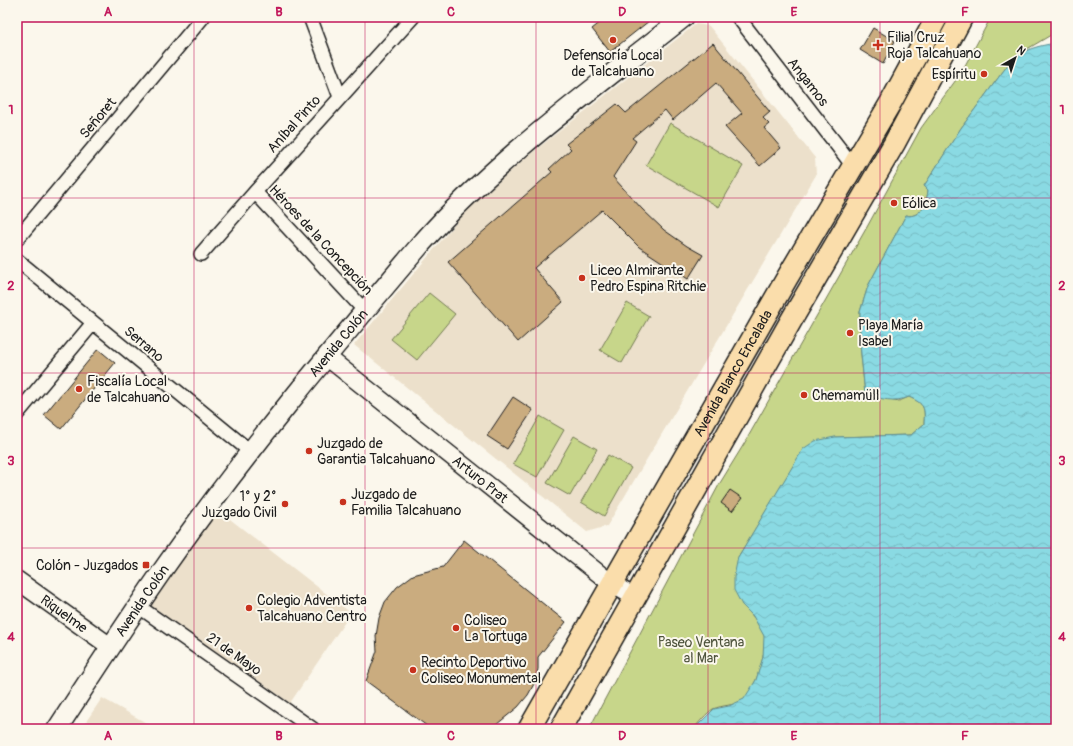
<svg xmlns="http://www.w3.org/2000/svg" width="1073" height="746" viewBox="0 0 1073 746" font-family="Pangolin,sans-serif">
	<defs>
		<pattern id="water-waves" width="16" height="10" patternUnits="userSpaceOnUse"><rect width="16" height="10" fill="#8adae3"/><path d="M0 5q4-4 8 0t8 0" fill="none" stroke="#76bac2"/></pattern>
	</defs>
	<rect width="100%" height="100%" fill="#fbf7ec"/>
	<filter id="ink" filterUnits="userSpaceOnUse"><feTurbulence type="fractalNoise" baseFrequency=".025" numOctaves="2"/><feDisplacementMap in="SourceGraphic" scale="8" xChannelSelector="R" yChannelSelector="G"/><feConvolveMatrix kernelMatrix="1 2 1 2 8 2 1 2 1" color-interpolation-filters="sRGB"/></filter>
	<g filter="url(#ink)">
		<path fill="#ece0cb" d="M696,24L709,26L815,158L816,175L607,526L587,532L354,345L466,211L524,159Z
			M217,509L351,613L290,703L147,603Z
			M102,698L157,729H81Z"/>
		<path fill="#c7d68a" stroke="#727953" d="M991,17H1056V32L1017,55L1010,62L961,128L924,186L928,190C927,202 923,213 911,216L906,215L868,286L860,312V344L865,394L899,401L909,397C925,404 925,408 924,424L911,435L836,437L803,450L738,557L742,605C751,613 759,623 764,635C768,649 755,692 743,700C734,706 722,705 713,709C707,713 698,723 694,729H589L720,483L744,444L867,227L921,128L961,73Z
			M670,123L743,166L719,207L646,165Z
			M429,293L455,314L417,360L391,339Z
			M627,303L649,316L622,363L600,350Z
			M540,416L564,430L537,477L513,464Z
			M574,436L597,449L570,496L547,483Z
			M608,455L631,468L604,516L581,502Z"/>
		<path fill="url(#water-waves)" stroke="#5e8e93" d="M1056,43V729H694L714,709L729,706L744,699L756,680L763,657L764,636L753,616L742,605L734,590V577L738,557L803,449L815,441L835,437L911,435L924,424C925,408 925,404 909,397C894,403 881,399 865,394L860,344V312L868,286L906,215C921,219 927,202 928,190L924,186L961,128L1010,62C1023,49 1038,46 1056,43Z"/>
		<path fill="#caac7f" stroke="#1c1c1c" d="M607,17H654L610,52L592,29Z
			M873,28L895,41L883,64L860,50Z
			M713,43L770,112L763,118L769,124L764,128L781,148L760,166L725,127L742,113L716,83L673,120L665,110L632,138L636,141L613,177L642,209L664,230L687,246L703,255L688,279L639,247L602,210L534,268L563,302L518,342L448,262L552,172L549,169L571,149L566,144L617,104L626,113Z
			M98,349L115,363L61,429L44,415Z
			M513,397L533,410L507,449L487,436Z
			M730,490L742,498L732,511L721,503Z
			M464,540L566,622L538,657V669L535,682L528,695L518,707L491,729H431L366,681L377,651L376,636L379,618L385,602L397,587L413,575L443,567Z"/>
		<g fill="none" stroke-linecap="round" stroke-linejoin="round">
			<g stroke="#1c1c1c" stroke-width="16">
				<path id="minor" d="M310,17L340,97
					M738,17L853,166
					M255,192L365,311
					M17,239L203,17
					M201,254L255,192L413,17
					M17,260L251,452
					M17,414L93,323
					M138,606L313,729"/>
			</g>
			<g stroke="#1c1c1c" stroke-width="20">
				<g id="tertiary">
					<path id="s1" d="M327,357L612,584L636,598"/>
					<path id="s2" d="M17,580L111,647"/>
				</g>
			</g>
			<g stroke="#1c1c1c" stroke-width="22">
				<g id="secondary">
					<path id="s3" d="M57,729C93,674 129,618 167,564C245,453 333,348 421,244C498,157 594,89 684,17"/>
				</g>
			</g>
			<g stroke="#1c1c1c" stroke-width="24">
				<g id="primary">
					<path id="s4" d="M529,729L787,278L891,102L937,17"/>
					<path d="M561,729L792,319L894,144L962,17"/>
				</g>
			</g>
			<use href="#minor" stroke="#fbf7ec" stroke-width="13"/>
			<use href="#tertiary" stroke="#fbf7ec" stroke-width="17"/>
			<use href="#secondary" stroke="#fbf7ec" stroke-width="19"/>
			<use href="#primary" stroke="#faddab" stroke-width="21"/>
		</g>
	</g>
	<path fill="none" stroke="#c2185b" stroke-width="1" stroke-opacity="0.55" d="M194,17V729M365,17V729M536,17V729M708,17V729M880,17V729M17,198H1056M17,373H1056M17,548H1056"/>
	<g fill="#c8321e" stroke="#fbf7ec" stroke-width="1.5">
		<circle cx="613" cy="40" r="4"/>
		<path d="M876 39h4v4h4v4h-4v4h-4v-4h-4v-4h4z"/>
		<circle cx="984" cy="74" r="4"/>
		<circle cx="894" cy="203" r="4"/>
		<circle cx="582" cy="278" r="4"/>
		<circle cx="850" cy="333" r="4"/>
		<circle cx="79" cy="389" r="4"/>
		<circle cx="804" cy="395" r="4"/>
		<circle cx="309" cy="451" r="4"/>
		<circle cx="343" cy="502" r="4"/>
		<circle cx="285" cy="504" r="4"/>
		<rect x="142" y="561" width="8" height="8" rx="2"/>
		<circle cx="249" cy="608" r="4"/>
		<circle cx="456" cy="628" r="4"/>
		<circle cx="413" cy="670" r="4"/>
	</g>
	<g text-anchor="middle" dominant-baseline="central" stroke-width="4" stroke-linejoin="round" paint-order="stroke">
		<g font-size="14" fill="#1c1c1c" stroke="#fbf7ec" text-anchor="start">
			<text x="887" y="37">Filial Cruz<tspan x="887" dy="16">Roja Talcahuano</tspan></text>
			<text x="613" y="55" text-anchor="middle">Defensoría Local<tspan x="613" dy="16">de Talcahuano</tspan></text>
			<text x="976" y="74" text-anchor="end">Espíritu</text>
			<text x="902" y="203">Eólica</text>
			<text x="590" y="270">Liceo Almirante<tspan x="590" dy="16">Pedro Espina Ritchie</tspan></text>
			<text x="858" y="325">Playa María<tspan x="858" dy="16">Isabel</tspan></text>
			<text x="87" y="381">Fiscalía Local<tspan x="87" dy="16">de Talcahuano</tspan></text>
			<text x="812" y="395">Chemamüll</text>
			<text x="317" y="443">Juzgado de<tspan x="317" dy="16">Garantia Talcahuano</tspan></text>
			<text x="351" y="494">Juzgado de<tspan x="351" dy="16">Familia Talcahuano</tspan></text>
			<text x="277" y="496" text-anchor="end">1° y 2°<tspan x="277" dy="16">Juzgado Civil</tspan></text>
			<text x="138" y="565" text-anchor="end">Colón - Juzgados</text>
			<text x="257" y="600">Colegio Adventista<tspan x="257" dy="16">Talcahuano Centro</tspan></text>
			<text x="464" y="620">Coliseo<tspan x="464" dy="16">La Tortuga</tspan></text>
			<text x="421" y="662">Recinto Deportivo<tspan x="421" dy="16">Coliseo Monumental</tspan></text>
		</g>
		<g font-size="14" fill="#1c1c1c" stroke="#fbf7ec">
			<text transform="translate(808 82) rotate(52)">Angamos</text>
			<text transform="translate(98 118) rotate(-50)">Señoret</text>
			<text transform="translate(294 124) rotate(-48)">Aníbal Pinto</text>
			<text transform="translate(321 240) rotate(47)">Héroes de la Concepción</text>
			<text transform="translate(144 344) rotate(40)">Serrano</text>
			<text stroke="none"><textPath href="#s3" startOffset="478">Avenida Colón</textPath></text>
			<text stroke="none"><textPath href="#s4" startOffset="410">Avenida Blanco Encalada</textPath></text>
			<text stroke="none"><textPath href="#s1" startOffset="196">Arturo Prat</textPath></text>
			<text stroke="none"><textPath href="#s3" startOffset="154">Avenida Colón</textPath></text>
			<text stroke="none"><textPath href="#s2" startOffset="58">Riquelme</textPath></text>
			<text transform="translate(234 654) rotate(35)">21 de Mayo</text>
		</g>
		<g font-size="14" fill="#4f543d" stroke="#fbf7ec">
			<text x="701" y="642">Paseo Ventana<tspan x="701" dy="16">al Mar</tspan></text>
		</g>
	</g>
	<rect width="1073" height="746" fill="none" stroke="#fbf7ec" stroke-width="44"/>
	<g transform="translate(1015 58) rotate(39)" stroke="#fbf7ec" stroke-width="3" paint-order="stroke">
	<path d="M0-3L7 15L0 10L-7 15Z" fill="#1c1c1c"/>
	<text y="-6" font-size="11" font-weight="bold" text-anchor="middle" fill="#1c1c1c">N</text>
	</g>
	<rect x="22" y="22" width="1029" height="702" fill="none" stroke="#c2185b" stroke-width="1.5"/>
	<g font-size="13" text-anchor="middle" font-weight="bold" fill="#c2185b">
		<text x="108" y="16">A</text>
		<text x="279" y="16">B</text>
		<text x="451" y="16">C</text>
		<text x="622" y="16">D</text>
		<text x="794" y="16">E</text>
		<text x="965" y="16">F</text>
		<text x="11" y="114">1</text>
		<text x="1062" y="114">1</text>
		<text x="11" y="290">2</text>
		<text x="1062" y="290">2</text>
		<text x="11" y="465">3</text>
		<text x="1062" y="465">3</text>
		<text x="11" y="641">4</text>
		<text x="1062" y="641">4</text>
		<text x="108" y="740">A</text>
		<text x="279" y="740">B</text>
		<text x="451" y="740">C</text>
		<text x="622" y="740">D</text>
		<text x="794" y="740">E</text>
		<text x="965" y="740">F</text>
	</g>
</svg>
